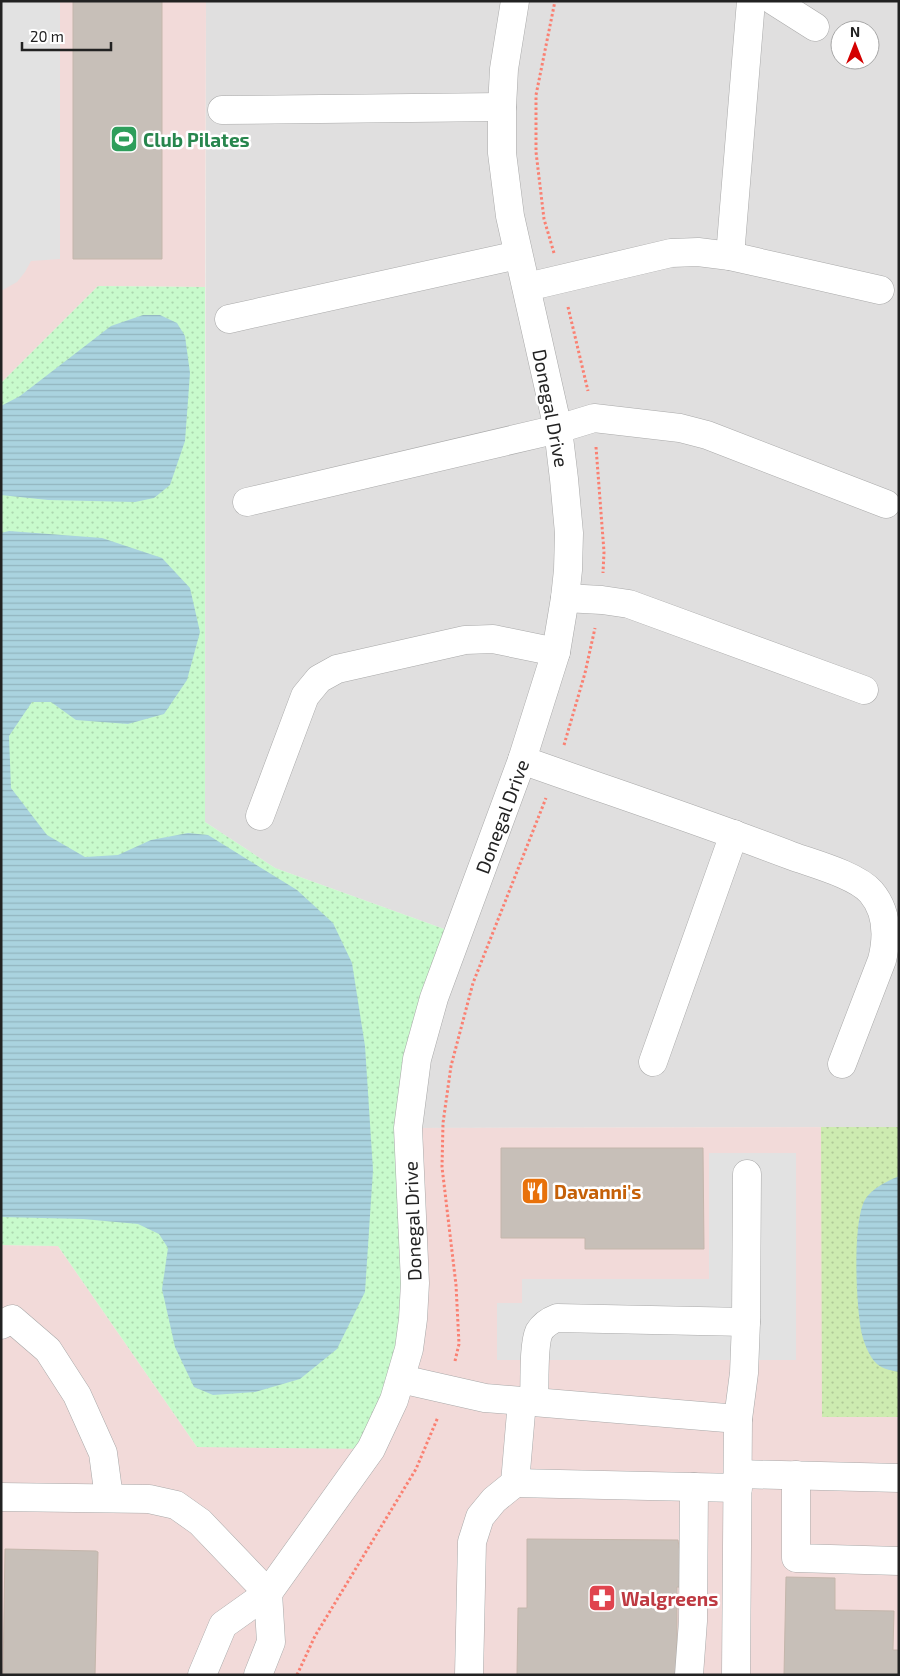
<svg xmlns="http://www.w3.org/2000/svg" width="900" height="1676" viewBox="0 0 900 1676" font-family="'Exo 2',sans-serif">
	<defs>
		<pattern id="grass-dots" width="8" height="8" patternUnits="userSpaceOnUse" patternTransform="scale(1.25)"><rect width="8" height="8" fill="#cdebb0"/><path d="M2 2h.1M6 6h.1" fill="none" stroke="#b0c997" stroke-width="1.8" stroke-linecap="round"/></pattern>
		<pattern id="park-dots" width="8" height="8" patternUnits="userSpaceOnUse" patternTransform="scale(1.25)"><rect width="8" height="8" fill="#c8facc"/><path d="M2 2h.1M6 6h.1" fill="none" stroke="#acd6af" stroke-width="1.8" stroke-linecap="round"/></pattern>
		<pattern id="water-rules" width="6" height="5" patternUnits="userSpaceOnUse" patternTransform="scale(1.25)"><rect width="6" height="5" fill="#aad3df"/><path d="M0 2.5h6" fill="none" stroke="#92b5bf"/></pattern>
	</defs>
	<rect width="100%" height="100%" fill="#f2efe9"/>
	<path fill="#e0dfdf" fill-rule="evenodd" d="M206,1H899V1127L408,1128L458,934L275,868L205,822ZM840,30H870V60H840Z"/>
	<path fill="#f2dad9" d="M1,1H206L205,287L98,286L1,383Z
		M899,1127V1675H1V1245L58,1246L197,1447L408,1128Z"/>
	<path fill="url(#grass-dots)" d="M821,1127H899V1417H822Z"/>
	<path fill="url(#park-dots)" d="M98,286L205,287V822L275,868L458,934L417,1058L415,1283L371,1449L197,1447L58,1246L1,1245V383Z"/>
	<path fill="#e2e2e2" d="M1,1H60V259L31,261L25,272L17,282L1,291Z
		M709,1153H796V1360H497V1303H522V1279H709Z"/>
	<path fill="url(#water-rules)" d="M143,315H160L177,323L185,336L190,373L185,441L170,485L154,498L135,502L48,500L1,495V406L20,396L111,326Z
		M9,531L102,538L162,558L190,588L200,632L187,680L164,714L128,724L76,720L51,702H32L9,736L11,788L47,835L85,857L118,855L151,840L188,833L208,835L297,890L333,923L352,963L365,1046L373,1170L365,1292L337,1349L300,1379L255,1392L213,1395L194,1387L175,1347L162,1289L168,1248L159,1234L138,1224L83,1219L1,1217V533Z
		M899,1176V1372C892,1371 883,1369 877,1364C869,1357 863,1341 861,1330C856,1301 853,1230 863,1204C869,1189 886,1182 899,1176Z"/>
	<path fill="#c7bfb8" stroke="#c4b6ab" d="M73,1H162V259H73Z
		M501,1148H703L704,1249H585V1238H501Z
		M527,1539L678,1540L680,1553H703L704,1588L677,1587V1675H517L518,1608H527Z
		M5,1549L96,1551L98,1552L95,1675H3Z
		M786,1577L835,1578V1610L894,1611L893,1650H899V1675H784Z"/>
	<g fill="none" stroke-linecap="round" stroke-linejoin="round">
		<g stroke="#a9a9a9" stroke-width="29">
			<g id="minor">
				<path d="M774,1L815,27"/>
				<path d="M222,110L502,107"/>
				<path d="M730,256L751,1"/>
				<path d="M527,287L671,253L698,252L730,256L880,290"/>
				<path d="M229,319L518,255"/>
				<path d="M247,502L558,429L594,418L680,428L707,435L886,504"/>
				<path d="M565,598L602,600L629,604L864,690"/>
				<path d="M522,760C612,792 703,822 792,856C814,864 856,875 871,892C888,912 888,936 882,960L842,1064"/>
				<path d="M260,816L305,696L319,679L337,669L465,640L493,639L556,652"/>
				<path d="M653,1062L734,834"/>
				<path d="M746,1322L747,1174"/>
				<path d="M1,1325L12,1319L48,1350L77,1395L103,1453L109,1498"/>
				<path d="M401,1379L485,1398L738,1419L736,1675"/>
				<path d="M534,1402C535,1387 533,1345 539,1332C543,1325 549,1321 557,1318L746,1322L744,1373L738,1419"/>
				<path d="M738,1474L899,1478"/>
				<path d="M796,1475V1558L899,1561"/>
				<path d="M515,1483L738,1488"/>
				<path d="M1,1497L149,1499L176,1505L200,1522L268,1593"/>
				<path id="s1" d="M202,1675L223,1625L268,1593L371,1449L394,1400L409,1349L413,1319L415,1283L408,1128L417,1059L434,998L522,760L556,652L565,598L568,570L569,533L564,479L558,429L510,216L502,153V107L504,69L515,1"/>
				<path d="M258,1675L271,1642L268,1593"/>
				<path d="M469,1675L472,1542L480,1517L494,1500L515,1483L522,1401"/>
				<path d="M689,1675L693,1621L694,1487"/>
			</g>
		</g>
		<path stroke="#fa8072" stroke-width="3" stroke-dasharray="2.5 2.5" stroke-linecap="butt" d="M554,253L544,219L536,152V95L555,1
			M568,307L588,391
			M596,447L604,552L603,573
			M564,745L585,673L595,628
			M455,1361L459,1344L456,1285L442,1167L443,1123L451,1066L473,983L546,798
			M297,1675L315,1636L416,1469L438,1417"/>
		<use href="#minor" stroke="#fff" stroke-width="28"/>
	</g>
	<defs>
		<g id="stadium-square" transform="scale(1.4375)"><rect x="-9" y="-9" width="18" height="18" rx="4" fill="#2e9e5b" stroke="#fff"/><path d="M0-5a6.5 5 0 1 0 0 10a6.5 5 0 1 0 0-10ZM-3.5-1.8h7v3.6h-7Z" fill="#fff"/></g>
		<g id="restaurant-square" transform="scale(1.4375)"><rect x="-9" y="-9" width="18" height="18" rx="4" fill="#e8710a" stroke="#fff"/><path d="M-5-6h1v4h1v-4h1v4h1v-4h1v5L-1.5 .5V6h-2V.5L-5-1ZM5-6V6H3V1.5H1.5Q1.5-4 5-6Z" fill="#fff"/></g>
		<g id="pharmacy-square" transform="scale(1.4375)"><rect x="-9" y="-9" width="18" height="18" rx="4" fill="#e0444e" stroke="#fff"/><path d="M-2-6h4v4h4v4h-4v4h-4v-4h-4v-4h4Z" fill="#fff"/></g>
	</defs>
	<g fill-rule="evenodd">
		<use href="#stadium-square" x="124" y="139"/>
		<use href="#restaurant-square" x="535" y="1191"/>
		<use href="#pharmacy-square" x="602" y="1598"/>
	</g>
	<g text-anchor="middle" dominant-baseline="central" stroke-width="5" stroke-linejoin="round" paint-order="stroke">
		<g font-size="19" font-weight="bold" fill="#27864d" stroke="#fff" text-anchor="start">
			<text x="143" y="139">Club Pilates</text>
		</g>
		<g font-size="19" fill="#222" stroke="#fff">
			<text transform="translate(551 408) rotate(79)">Donegal Drive</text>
			<text stroke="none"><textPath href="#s1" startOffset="942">Donegal Drive</textPath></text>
			<text transform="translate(412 1221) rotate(-92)">Donegal Drive</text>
		</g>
		<g font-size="19" font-weight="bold" fill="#c56008" stroke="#fff" text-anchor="start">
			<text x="554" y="1191">Davanni's</text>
		</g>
		<g font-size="19" font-weight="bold" fill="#be3a42" stroke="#fff" text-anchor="start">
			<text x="621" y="1598">Walgreens</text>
		</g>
	</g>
	<rect width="900" height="1676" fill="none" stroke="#222222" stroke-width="5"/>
	<g transform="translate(855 45)"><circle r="24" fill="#ffffff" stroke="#a7a7a7"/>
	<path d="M0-4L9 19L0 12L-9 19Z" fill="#d40000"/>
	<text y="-8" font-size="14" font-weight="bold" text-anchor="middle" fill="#222222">N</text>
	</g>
	<path d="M22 42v8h89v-8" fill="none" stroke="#222222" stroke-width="2.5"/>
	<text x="30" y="42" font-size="15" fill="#222222" stroke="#ffffff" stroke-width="4" paint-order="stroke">20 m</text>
</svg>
